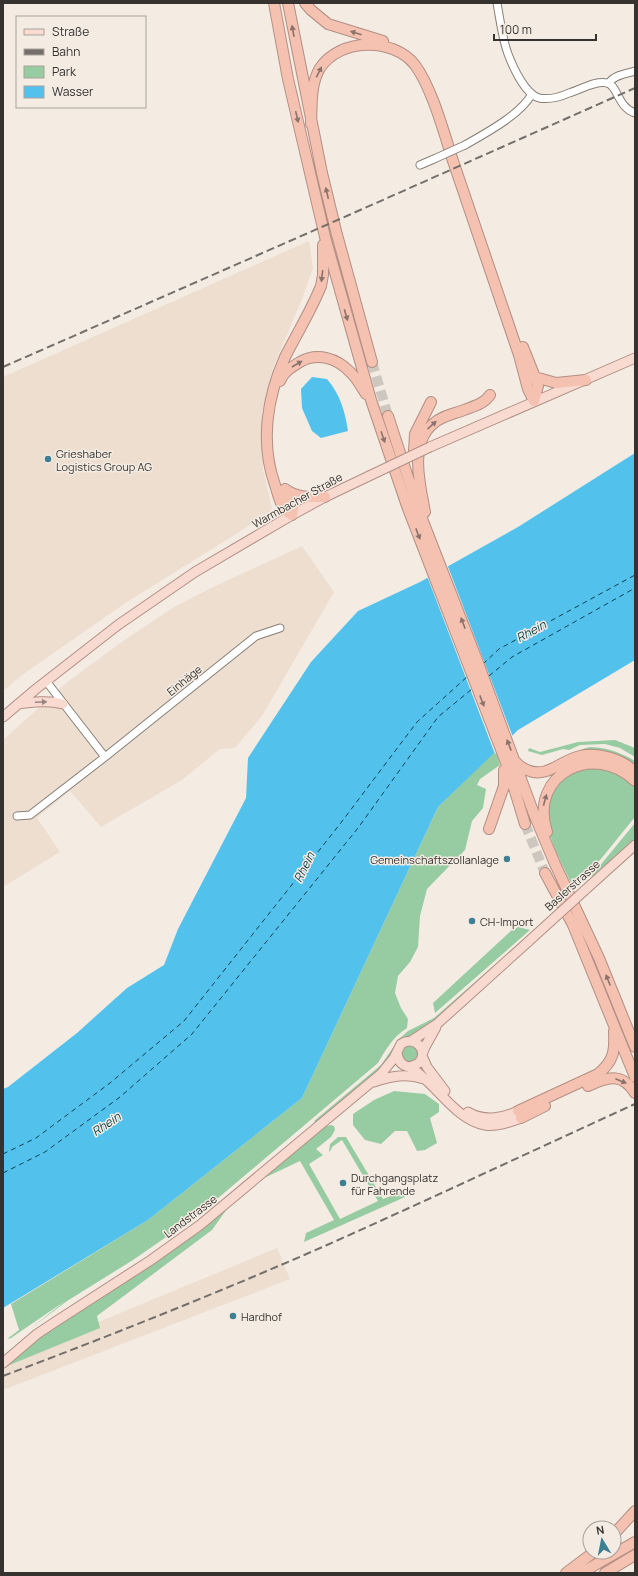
<svg xmlns="http://www.w3.org/2000/svg" width="638" height="1576" viewBox="0 0 638 1576" font-family="Manrope,sans-serif">
	<rect width="100%" height="100%" fill="#f4ece3"/>
	<path fill="#edded0" d="M309,241L313,268L302,299L273,368L262,412L263,470L272,508L268,514L127,602L22,675L3,691V377Z
		M302,546L334,592L262,716L235,748L220,749L182,780L101,827L70,791L37,818L60,852L3,887V740L66,683L126,639L174,607L211,588Z
		M277,1248L290,1279L3,1390V1356L43,1345Z"/>
	<path fill="#97cca2" d="M615,740L635,748V757L620,748L605,744L580,745L569,750L563,749L542,755L528,751L529,748L540,752L578,742Z
		M590,747C608,748 620,752 635,761V767L548,768L547,766C562,758 574,751 590,747Z
		M496,750L500,765L480,779L477,785L486,789L483,808L472,821L465,850L427,889L420,916L418,947L410,962L398,976L395,993L401,1008L408,1019L407,1028C392,1038 387,1048 378,1063L198,1215L133,1260L67,1301L30,1329L65,1301L11,1338L7,1339L19,1330L11,1304L148,1220L302,1098L438,807Z
		M588,768L607,770L620,776L635,786V817L583,881L574,889C566,871 548,840 547,820C547,817 548,812 549,808C553,783 564,774 588,768Z
		M635,823V839L591,878L593,874Z
		M518,927L530,930L435,1013L433,1003L513,929L514,930Z
		M525,938L526,939L424,1031L414,1037L388,1063L316,1123L314,1121L381,1065L399,1039L408,1031L434,1018Z
		M402 1054a8 8 0 1 1 16 0a8 8 0 1 1-16 0Z
		M394,1091L425,1094L439,1104V1112L430,1118L437,1143L425,1150L417,1151L407,1131H395L381,1144L365,1140L353,1125V1114L374,1100Z
		M331,1125L334,1126L335,1130L331,1137L316,1149L323,1155L309,1164L340,1219L378,1201L342,1140L332,1147L331,1150L329,1152L330,1144L338,1137H346L383,1199L401,1192L405,1197L304,1242L306,1233L334,1220L300,1161L262,1179L326,1126Z
		M227,1209L212,1230L97,1316L100,1328L7,1366L43,1335L93,1300L154,1263Z"/>
	<path fill="#52c2ed" d="M312,377L327,379C340,394 345,411 348,431L321,438L312,431L302,408L301,389Z
		M635,453V660L518,730L438,807L302,1098L148,1220L3,1308V1089L8,1087L77,1033L127,988L164,965L178,929L246,798L248,758L311,662L358,611L420,582L518,527Z"/>
	<path fill="#f4ece3" d="M447,564L513,737L495,754L427,576Z"/>
	<g fill="none" stroke-linecap="round" stroke-linejoin="round">
		<path stroke="#0e3f51" stroke-width="1" stroke-dasharray="5 4" stroke-linecap="butt" d="M483,664L499,649L635,575
			M489,676L512,657L635,588
			M3,1154L36,1138L110,1083L184,1021L340,824L417,722L468,676
			M3,1173L45,1152L120,1097L192,1034L358,828L438,717L472,689"/>
		<path stroke="#cec7bf" stroke-width="10" stroke-dasharray="10 5" stroke-linecap="butt" d="M372,362L388,416
			M525,824L545,873"/>
		<g stroke="#867f77" stroke-width="9">
			<path id="minor" d="M497,3C500,19 502,38 508,54C513,67 525,94 539,98C550,100 560,97 569,93C580,90 596,80 607,83C618,85 617,107 635,113
				M609,83C614,75 626,74 635,71
				M465,145C486,133 520,115 532,94
				M420,165L434,159
				M105,757L256,636L280,628
				M17,816L30,815L105,757L46,681"/>
		</g>
		<g stroke="#b28f84" stroke-width="11">
			<path id="major" d="M430,447L635,358
				M18,704C33,702 48,700 63,704
				M3,717L36,689L118,625L195,572L292,515L325,497L369,476
				M584,891L635,845
				M411,1041L437,1024L529,941
				M423,1052L425,1047L436,1027
				M423,1058L427,1067L445,1091
				M410,1067C435,1082 455,1120 485,1125C497,1127 510,1122 521,1118
				M374,1082C391,1076 407,1073 424,1079
				M468,1112C483,1121 502,1119 518,1111
				M3,1363L37,1334L55,1322L151,1260L200,1225L381,1074L394,1058L401,1044C415,1035 429,1050 419,1063L410,1067C402,1066 398,1061 397,1053"/>
		</g>
		<g stroke="#b28f84" stroke-width="12">
			<path id="highway" d="M274,3L288,79L325,237L371,400L407,506L507,765L525,824
				M288,3L322,173L336,231L372,362
				M305,3L311,10L328,24L383,41
				M311,124C312,106 310,85 320,68C340,38 393,37 415,65C432,88 444,133 453,161C475,225 497,290 519,355L528,389L534,401
				M523,347L535,377L556,383L586,380
				M280,381C283,372 292,367 300,362C317,352 337,358 350,372C357,378 361,387 366,394
				M534,401L538,386L535,377
				M388,416L419,511L477,660L534,814L555,864L599,958L635,1047
				M414,451L415,434L431,402
				M285,489L293,508L292,515C280,509 279,496 275,485C260,443 267,397 285,357C297,333 311,311 321,286L323,275V245
				M285,489C297,498 310,497 325,497
				M425,512C420,485 409,444 433,424C441,416 454,414 464,410C474,406 484,404 490,395
				M515,761C518,765 522,768 527,770C547,779 561,760 580,756C598,752 622,759 635,772
				M489,829L504,786V770
				M547,832C528,774 594,741 635,781
				M545,873L573,925L635,1077
				M588,1086C607,1077 622,1072 635,1093
				M518,1111L598,1074C614,1061 615,1051 614,1031
				M521,1118L545,1106
				M614,1534L635,1511
				M566,1573L594,1552
				M581,1573L635,1542
				M605,1573L635,1555"/>
		</g>
		<use href="#minor" stroke="#fff" stroke-width="7"/>
		<use href="#major" stroke="#f9dad0" stroke-width="9"/>
		<use href="#highway" stroke="#f5c1b1" stroke-width="10"/>
		<path stroke="#746f6a" stroke-width="2" stroke-dasharray="8 4" stroke-linecap="butt" d="M3,367L349,215L635,88
			M3,1376C112,1335 220,1292 327,1245C430,1199 532,1151 635,1104"/>
		<g stroke="#867f77" stroke-width="9" stroke-linecap="butt">
			<path id="minor-bridge" d="M434,159L465,145"/>
		</g>
		<g stroke="#b28f84" stroke-width="11" stroke-linecap="butt">
			<path id="major-bridge" d="M369,476L430,447
				M529,941L584,891"/>
		</g>
		<use href="#minor-bridge" stroke="#fff" stroke-width="7"/>
		<use href="#major-bridge" stroke="#f9dad0" stroke-width="9"/>
	</g>
	<defs><path id="oneway-solid" d="M-6-.8H1V-3.2L6.5 0L1 3.2V.8H-6Z"/></defs>
	<g fill="#8b726a">
		<use href="#oneway-solid" transform="translate(293 31) rotate(-100)"/>
		<use href="#oneway-solid" transform="translate(356 33) rotate(-163)"/>
		<use href="#oneway-solid" transform="translate(319 72) rotate(-63)"/>
		<use href="#oneway-solid" transform="translate(297 117) rotate(77)"/>
		<use href="#oneway-solid" transform="translate(327 193) rotate(-103)"/>
		<use href="#oneway-solid" transform="translate(322 276) rotate(97)"/>
		<use href="#oneway-solid" transform="translate(346 315) rotate(74)"/>
		<use href="#oneway-solid" transform="translate(297 364) rotate(-30)"/>
		<use href="#oneway-solid" transform="translate(432 425) rotate(-42)"/>
		<use href="#oneway-solid" transform="translate(383 437) rotate(71)"/>
		<use href="#oneway-solid" transform="translate(418 534) rotate(69)"/>
		<use href="#oneway-solid" transform="translate(463 623) rotate(-111)"/>
		<use href="#oneway-solid" transform="translate(482 701) rotate(69)"/>
		<use href="#oneway-solid" transform="translate(509 745) rotate(-111)"/>
		<use href="#oneway-solid" transform="translate(545 800) rotate(-75)"/>
		<use href="#oneway-solid" transform="translate(608 980) rotate(-112)"/>
		<use href="#oneway-solid" transform="translate(621 1081) rotate(23)"/>
	</g>
	<use fill="#978680" href="#oneway-solid" transform="translate(41 702) rotate(-3)"/>
	<g fill="#3f7f93" stroke="#f4ece3" stroke-width="1.5">
		<circle cx="48" cy="459" r="4"/>
		<circle cx="507" cy="859" r="4"/>
		<circle cx="472" cy="921" r="4"/>
		<circle cx="343" cy="1183" r="4"/>
		<circle cx="233" cy="1316" r="4"/>
	</g>
	<g text-anchor="middle" dominant-baseline="central" stroke-width="3" stroke-linejoin="round" paint-order="stroke">
		<g font-size="11" fill="#35322f" stroke="#f4ece3" text-anchor="start">
			<text x="56" y="453">Grieshaber<tspan x="56" dy="13">Logistics Group AG</tspan></text>
			<text x="499" y="859" text-anchor="end">Gemeinschaftszollanlage</text>
			<text x="480" y="921">CH-Import</text>
			<text x="351" y="1177">Durchgangsplatz<tspan x="351" dy="13">für Fahrende</tspan></text>
			<text x="241" y="1316">Hardhof</text>
		</g>
		<g font-size="11" fill="#35322f" stroke="#f4ece3">
			<text transform="translate(297 500) rotate(-29)">Warmbacher Straße</text>
			<text transform="translate(184 680) rotate(-39)">Einhäge</text>
			<text transform="translate(572 885) rotate(-42)">Baslerstrasse</text>
			<text transform="translate(190 1216) rotate(-37)">Landstrasse</text>
		</g>
		<g font-size="12" font-style="italic" fill="#0e3f51" stroke="#f4ece3">
			<text transform="translate(531 631) rotate(-29)">Rhein</text>
			<text transform="translate(304 867) rotate(-64)">Rhein</text>
			<text transform="translate(106 1124) rotate(-34)">Rhein</text>
		</g>
	</g>
	<rect width="638" height="1576" fill="none" stroke="#35322f" stroke-width="8"/>
	<rect x="16" y="16" width="130" height="92" fill="#f4ece3" stroke="#a8a29b"/>
	<rect x="24" y="29" width="20" height="6" fill="#f9dad0" stroke="#a8a29b"/>
	<text x="52" y="36" font-size="12" fill="#35322f">Straße</text>
	<rect x="24" y="49" width="20" height="6" fill="#746f6a" stroke="#a8a29b"/>
	<text x="52" y="56" font-size="12" fill="#35322f">Bahn</text>
	<rect x="24" y="66" width="20" height="12" fill="#97cca2" stroke="#a8a29b"/>
	<text x="52" y="76" font-size="12" fill="#35322f">Park</text>
	<rect x="24" y="86" width="20" height="12" fill="#52c2ed" stroke="#a8a29b"/>
	<text x="52" y="96" font-size="12" fill="#35322f">Wasser</text>
	<g transform="translate(602 1540) rotate(350)"><circle r="19" fill="#f4ece3" stroke="#a8a29b"/>
	<path d="M0-3L7 15L0 10L-7 15Z" fill="#3f7f93"/>
	<text y="-6" font-size="11" font-weight="bold" text-anchor="middle" fill="#35322f">N</text>
	</g>
	<path d="M494 34v6h102v-6" fill="none" stroke="#35322f" stroke-width="2"/>
	<text x="500" y="34" font-size="12" fill="#35322f" stroke="#f4ece3" stroke-width="3" paint-order="stroke">100 m</text>
</svg>
